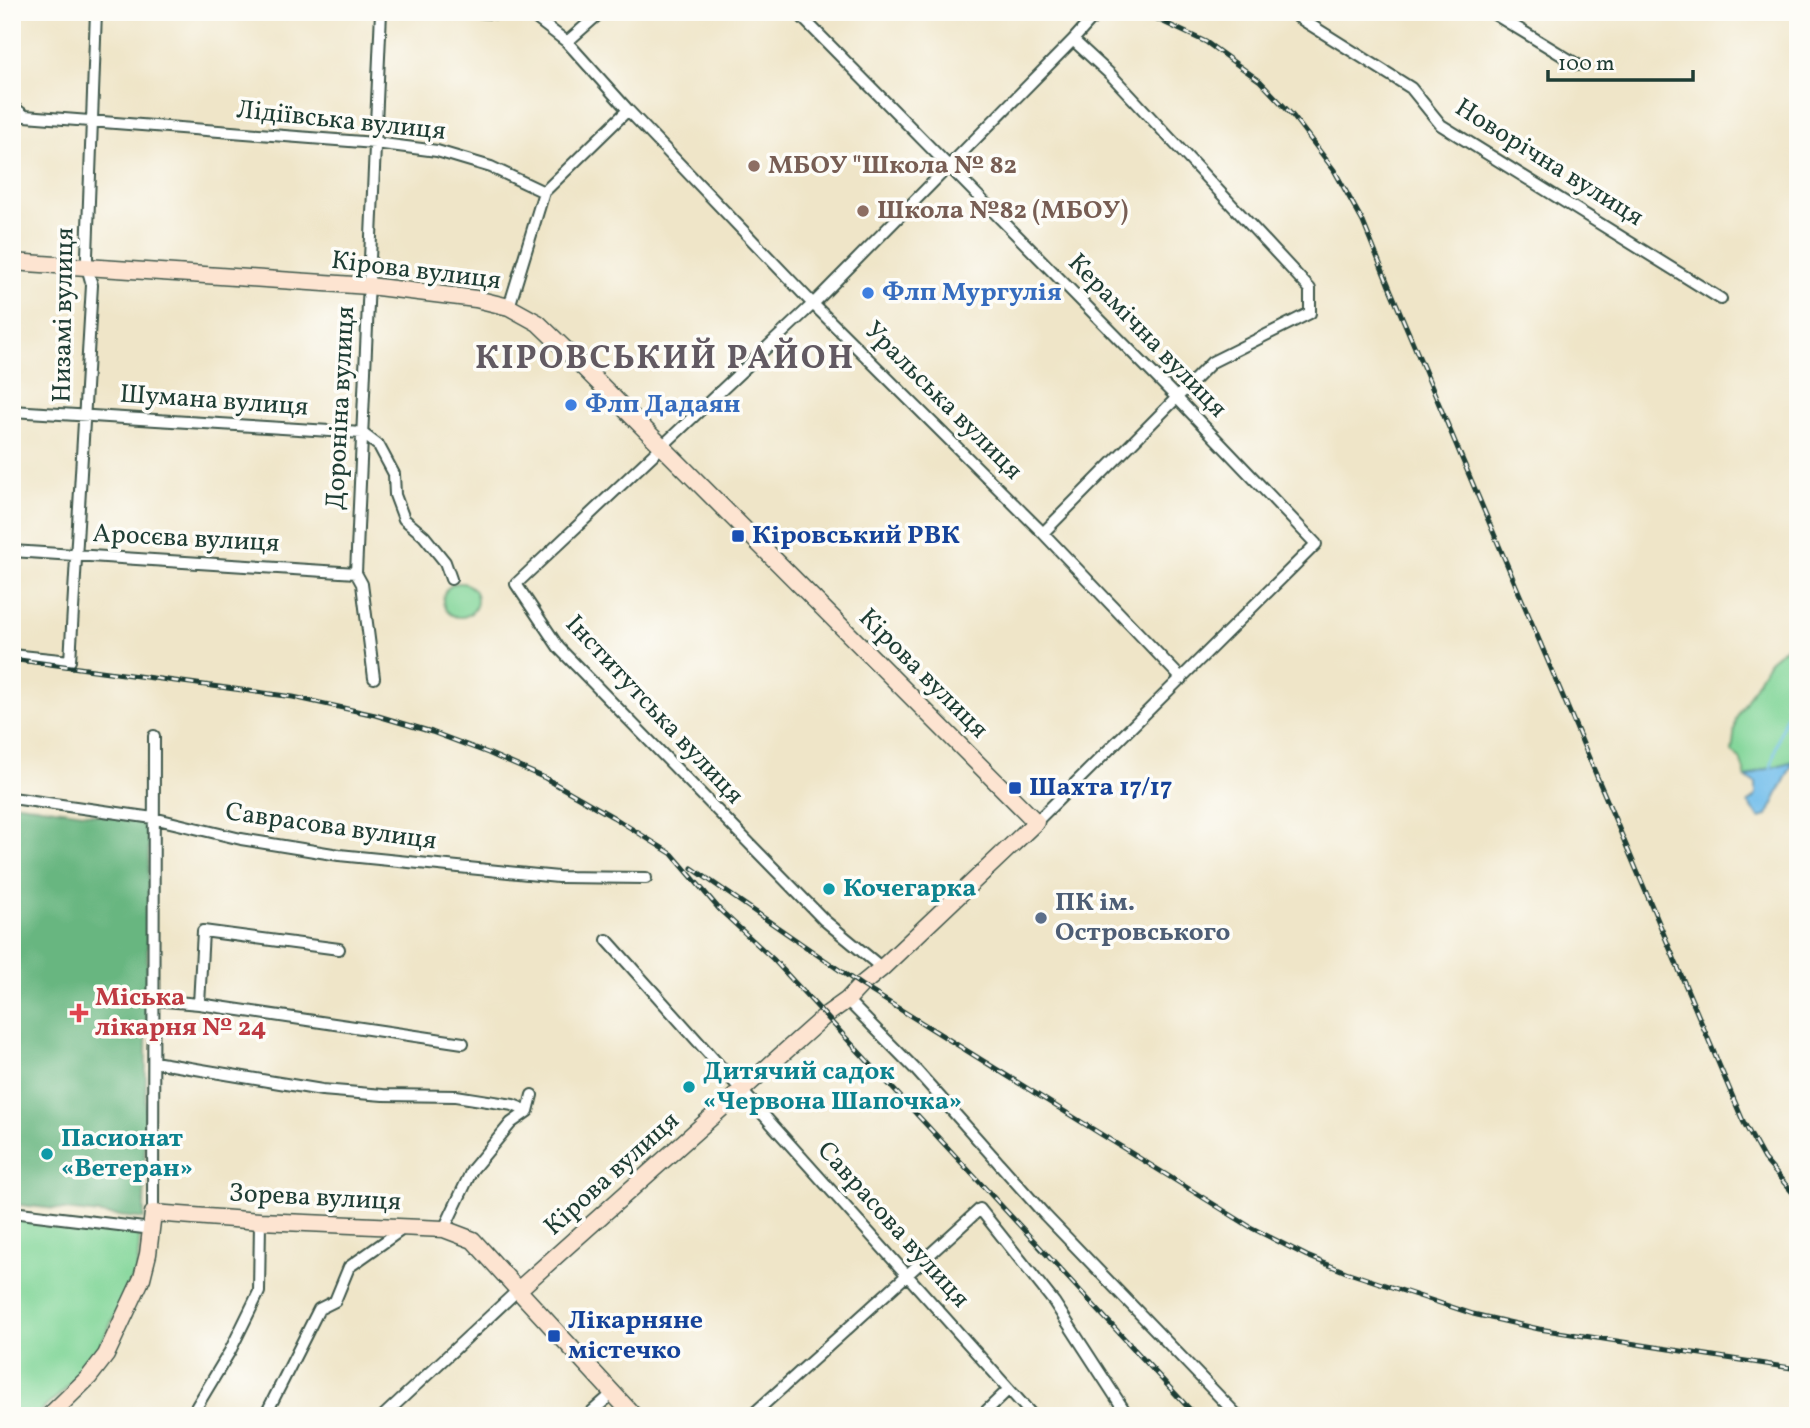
<svg xmlns="http://www.w3.org/2000/svg" width="1810" height="1428" viewBox="0 0 1810 1428" font-family="Vollkorn,serif">
	<rect width="100%" height="100%" fill="#fdfcf7"/>
	<filter id="ink" filterUnits="userSpaceOnUse"><feTurbulence type="fractalNoise" baseFrequency=".0143" numOctaves="2"/><feDisplacementMap in="SourceGraphic" scale="14" xChannelSelector="R" yChannelSelector="G"/><feConvolveMatrix kernelMatrix="1 2 1 2 8 2 1 2 1" color-interpolation-filters="sRGB"/></filter>
	<filter id="wash" filterUnits="userSpaceOnUse"><feTurbulence type="fractalNoise" baseFrequency=".00686" numOctaves="4" result="noise"/><feDisplacementMap in="SourceGraphic" scale="28" xChannelSelector="R" yChannelSelector="G"/><feGaussianBlur stdDeviation="1.57" result="paint"/><feColorMatrix in="noise" values="0 0 0 0 0 0 0 0 0 0 0 0 0 0 0 0 0 1.4 0 .05"/><feComposite in="paint" operator="in"/></filter>
	<g filter="url(#wash)">
		<rect width="100%" height="100%" fill="#efe5c8"/>
		<path fill="#81d598" stroke="#508966" stroke-width="2" d="M443 600a17 17 0 1 1 34 0a17 17 0 1 1-34 0Z
			M1798,637V751L1794,761L1760,771L1746,778L1740,758L1732,752L1736,719L1769,661Z
			M12,1217L140,1233L137,1270L99,1348L64,1391L35,1416H12Z"/>
		<path fill="#68b680" stroke="#447a5a" stroke-width="2" d="M12,803L149,822L144,1219L12,1204Z"/>
		<path fill="#71bdeb" stroke="#487d90" stroke-width="2" d="M1794,761L1767,816L1760,818L1748,803L1756,795V783L1746,778L1760,771Z"/>
		<g fill="none" stroke-linecap="round" stroke-linejoin="round">
			<path stroke="#71bdeb" stroke-width="2.5" d="M1771,768C1777,739 1785,714 1798,687"/>
		</g>
	</g>
	<g filter="url(#ink)">
		<g fill="none" stroke-linecap="round" stroke-linejoin="round">
			<g stroke="#3e564a" stroke-width="14">
				<path id="street" d="M478,12L533,16L567,42L628,110L813,304L1043,533L1182,679
					M797,12L1177,398L1316,544L1036,822
					M1290,12L1411,88L1441,125L1721,299
					M1491,12L1578,65
					M567,42L601,12
					M12,106L25,116L375,143L437,151L491,167L544,192L628,110
					M509,307L544,192
					M12,411L362,433L379,446L394,474L395,495L404,519L424,536L445,562L451,579
					M1043,533L1212,362L1310,313V289L1111,75L1073,40
					M12,551L356,573
					M12,655L70,661L92,285L87,267V255L96,12
					M374,678L362,584L356,573L381,12
					M12,798L153,818L241,839L339,855L558,877L646,878
					M607,940L1033,1416
					M882,968L824,920L559,648L516,584L813,304L1073,40L1098,12
					M154,1000L199,1004L463,1043
					M847,1000L916,1070L1045,1215L1238,1416
					M199,1004L203,931L339,949
					M154,1062L322,1090L383,1095L456,1096L513,1105L528,1111
					M12,1212L152,1229
					M153,1213L154,736
					M444,1229L472,1170L511,1123L528,1111L532,1095
					M191,1416L230,1351L259,1292L260,1221
					M265,1416L319,1309L335,1301L349,1267L404,1228
					M383,1416L518,1290
					M587,1416L613,1393
					M751,1416L980,1209L1054,1302L1128,1416
					M981,1416L1009,1389
					M1669,1416H1670"/>
			</g>
			<g stroke="#3e564a" stroke-width="19">
				<path id="secondary" d="M12,262L369,286L476,299L509,307L538,323L567,351L1036,822L882,968L861,985L847,1000L826,1015L518,1290L634,1416
					M49,1416L89,1377L106,1355L142,1278L148,1254L153,1213L260,1221L444,1229L473,1240L518,1290"/>
			</g>
			<use href="#street" stroke="#fff" stroke-width="10"/>
			<use href="#secondary" stroke="#fde4d1" stroke-width="16"/>
			<g stroke="#1f3d34" stroke-width="5">
				<path id="rail" d="M1142,12L1206,42L1260,81L1293,116L1334,170L1363,222L1391,291L1743,1121L1764,1159L1798,1199
					M12,659L293,697L375,715L432,732L488,753L545,778L613,817L672,854L720,910L773,959L1196,1416
					M692,868L861,985L1252,1228L1307,1256L1346,1272L1473,1314L1539,1329L1798,1369"/>
			</g>
			<use href="#rail" stroke="#fdfcf7" stroke-width="2.5" stroke-dasharray="8" stroke-linecap="butt"/>
		</g>
	</g>
	<g fill="#8d6e63" stroke="#fdfcf7" stroke-width="2.5">
		<circle cx="754" cy="166" r="7"/>
		<circle cx="863" cy="211" r="7"/>
	</g>
	<g fill="#3f7fe0" stroke="#fdfcf7" stroke-width="2.5">
		<circle cx="868" cy="293" r="7"/>
		<circle cx="571" cy="405" r="7"/>
	</g>
	<g fill="#1a4fb4" stroke="#fdfcf7" stroke-width="2.5">
		<rect x="731" y="529" width="14" height="14" rx="3.5"/>
		<rect x="1008" y="781" width="14" height="14" rx="3.5"/>
		<rect x="547" y="1329" width="14" height="14" rx="3.5"/>
	</g>
	<g fill="#0f9aa8" stroke="#fdfcf7" stroke-width="2.5">
		<circle cx="829" cy="889" r="7"/>
		<circle cx="689" cy="1087" r="7"/>
		<circle cx="47" cy="1154" r="7"/>
	</g>
	<circle fill="#5c6f8a" stroke="#fdfcf7" stroke-width="2.5" cx="1041" cy="918" r="7"/>
	<path fill="#e0444e" stroke="#fdfcf7" stroke-width="2.5" d="M75.5 1002.5h7v7h7v7h-7v7h-7v-7h-7v-7h7z"/>
	<g text-anchor="middle" dominant-baseline="central" stroke-width="7" stroke-linejoin="round" paint-order="stroke">
		<g font-size="26" fill="#1f3d34" stroke="#fdfcf7">
			<text transform="translate(341 121) rotate(6)">Лідіївська вулиця</text>
			<text transform="translate(1549 163) rotate(32)">Новорічна вулиця</text>
			<text transform="translate(416 271) rotate(7)">Кірова вулиця</text>
			<text transform="translate(64 315) rotate(-89)">Низамі вулиця</text>
			<text transform="translate(1147 336) rotate(46)">Керамічна вулиця</text>
			<text transform="translate(214 401) rotate(4)">Шумана вулиця</text>
			<text transform="translate(943 401) rotate(45)">Уральська вулиця</text>
			<text transform="translate(341 408) rotate(-87)">Дороніна вулиця</text>
			<text transform="translate(186 539) rotate(3)">Аросєва вулиця</text>
			<text transform="translate(923 674) rotate(45)">Кірова вулиця</text>
			<text transform="translate(654 710) rotate(47)">Інститутська вулиця</text>
			<text transform="translate(331 827) rotate(8)">Саврасова вулиця</text>
			<text transform="translate(612 1174) rotate(-42)">Кірова вулиця</text>
			<text transform="translate(315 1198) rotate(3)">Зорева вулиця</text>
			<text transform="translate(893 1225) rotate(48)">Саврасова вулиця</text>
		</g>
		<g font-size="26" font-weight="bold" fill="#785e54" stroke="#fdfcf7" text-anchor="start">
			<text x="768" y="166">МБОУ "Школа № 82</text>
			<text x="877" y="211">Школа №82 (МБОУ)</text>
		</g>
		<g font-size="26" font-weight="bold" fill="#366cbe" stroke="#fdfcf7" text-anchor="start">
			<text x="882" y="293">Флп Мургулія</text>
			<text x="585" y="405">Флп Дадаян</text>
		</g>
		<g font-size="26" font-weight="bold" fill="#164399" stroke="#fdfcf7" text-anchor="start">
			<text x="752" y="536">Кіровський РВК</text>
			<text x="1029" y="788">Шахта 17/17</text>
			<text x="568" y="1321">Лікарняне<tspan x="568" dy="30">містечко</tspan></text>
		</g>
		<g font-size="26" font-weight="bold" fill="#0d838f" stroke="#fdfcf7" text-anchor="start">
			<text x="843" y="889">Кочегарка</text>
			<text x="703" y="1072">Дитячий садок<tspan x="703" dy="30">«Червона Шапочка»</tspan></text>
			<text x="61" y="1139">Пасионат<tspan x="61" dy="30">«Ветеран»</tspan></text>
		</g>
		<g font-size="26" font-weight="bold" fill="#4e5e75" stroke="#fdfcf7" text-anchor="start">
			<text x="1055" y="903">ПК ім.<tspan x="1055" dy="30">Островського</tspan></text>
		</g>
		<g font-size="26" font-weight="bold" fill="#be3a42" stroke="#fdfcf7" text-anchor="start">
			<text x="95" y="998">Міська<tspan x="95" dy="30">лікарня № 24</tspan></text>
		</g>
		<g font-size="33" font-weight="bold" letter-spacing="2" fill="#625a62" stroke="#fdfcf7">
			<text x="665" y="360">КІРОВСЬКИЙ РАЙОН</text>
		</g>
	</g>
	<rect width="1810" height="1428" fill="none" stroke="#fdfcf7" stroke-width="42"/>
	<path d="M1548 70v10h145v-10" fill="none" stroke="#1f3d34" stroke-width="3.5"/>
	<text x="1558" y="70" font-size="21" fill="#1f3d34" stroke="#fdfcf7" stroke-width="5" paint-order="stroke">100 m</text>
</svg>
